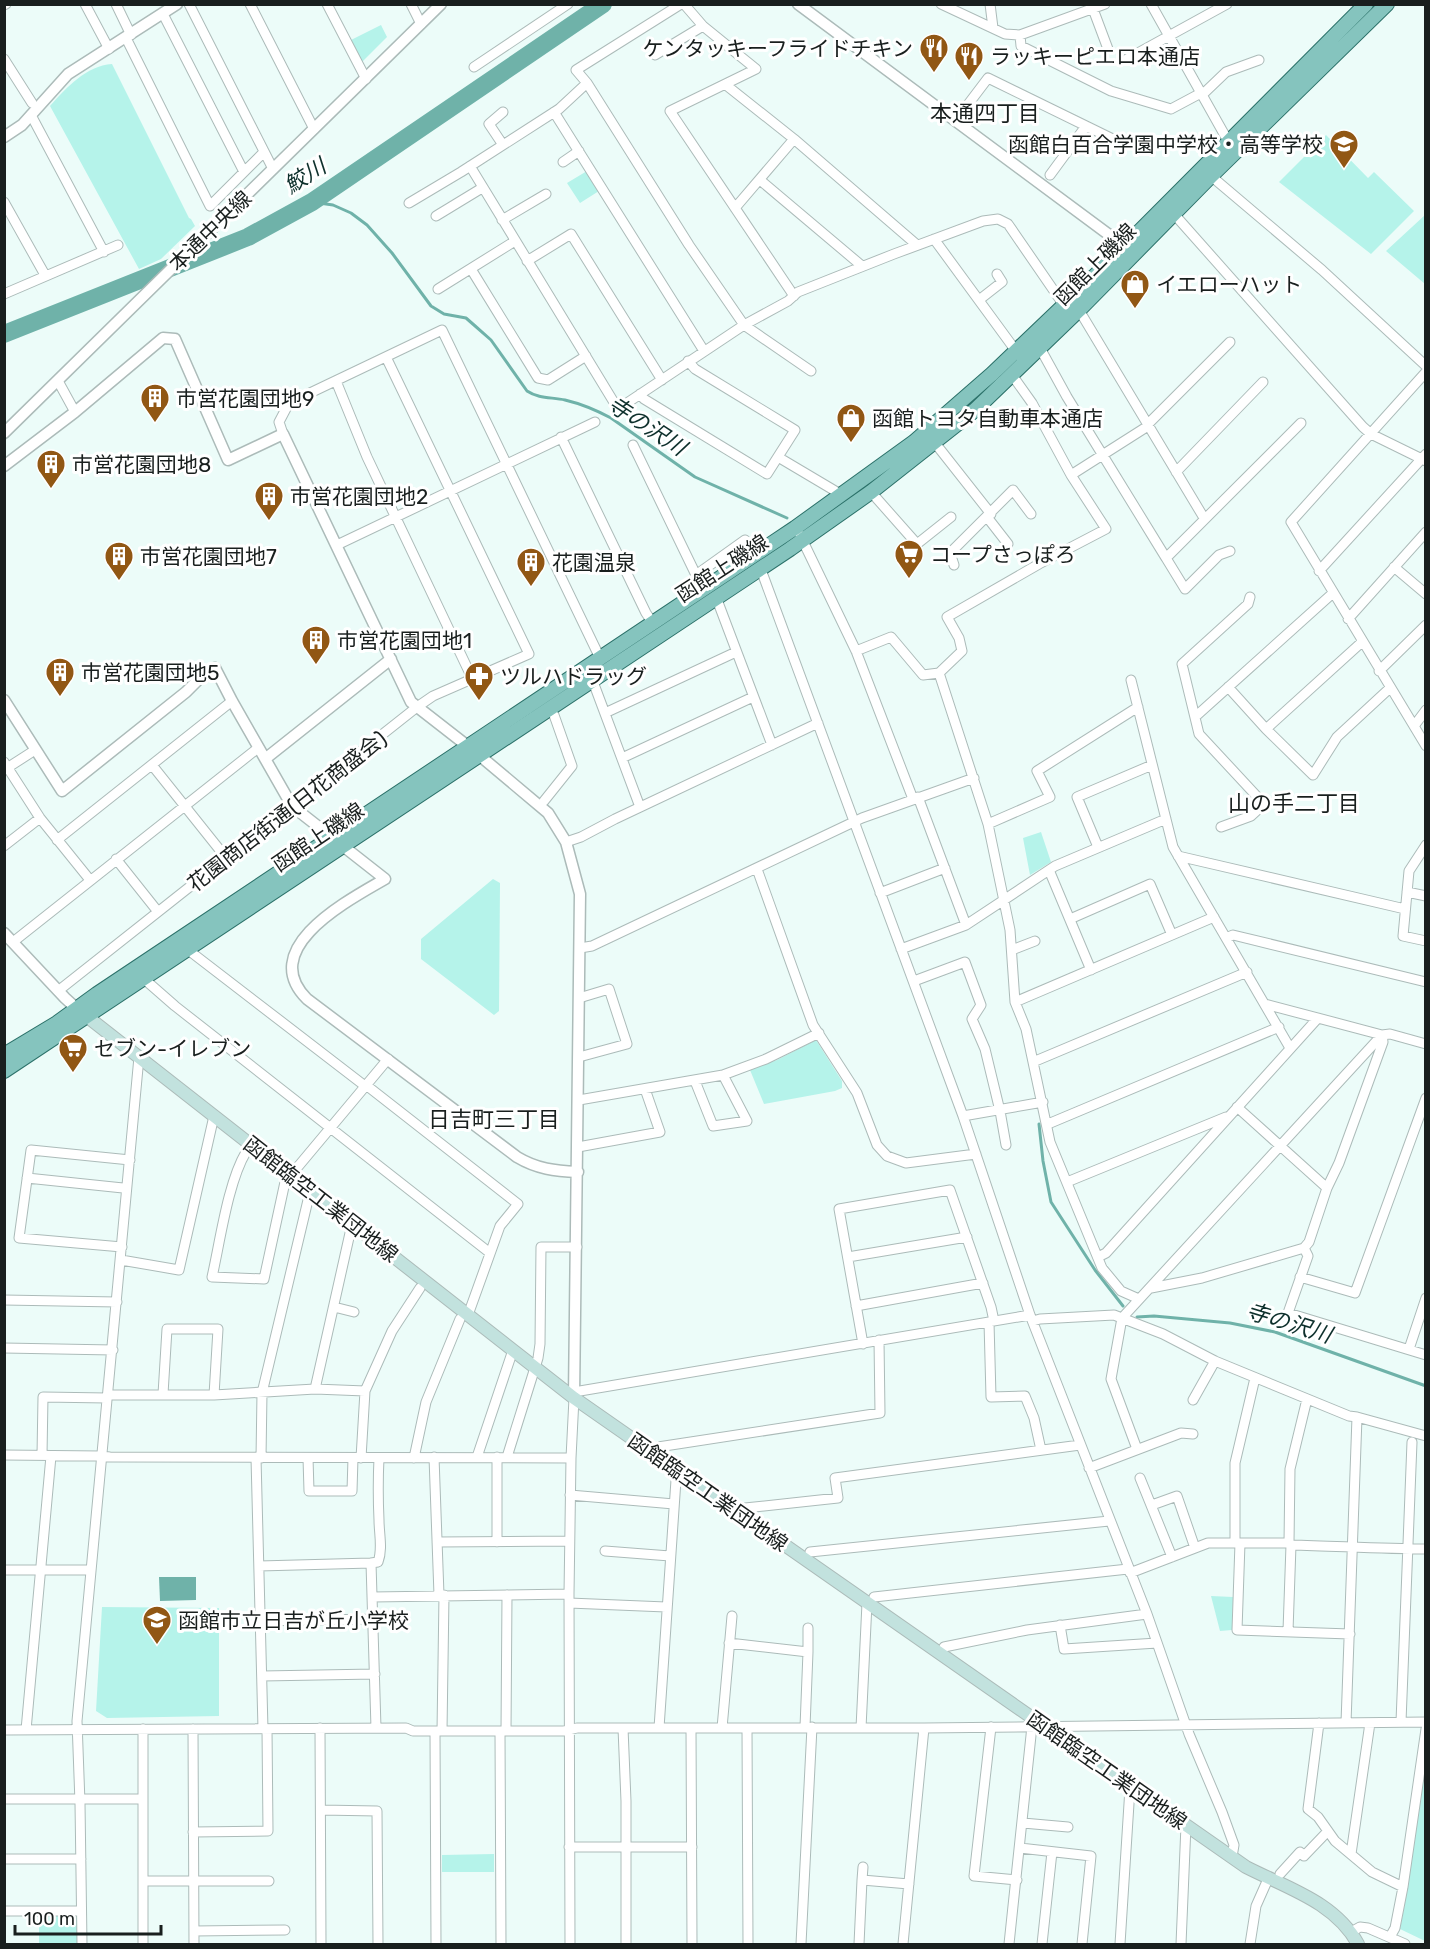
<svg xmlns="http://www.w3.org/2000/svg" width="1430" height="1949" viewBox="0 0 1430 1949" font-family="Rubik,'Noto Sans JP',sans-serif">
	<rect width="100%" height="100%" fill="#ecfcf9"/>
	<path fill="#b5f3ea" d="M381,25L387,37L362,62L351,40Z
		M112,64L189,218L191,219L195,226L161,259L139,269L50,106C67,87 86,66 112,64Z
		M1326,135L1368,178L1374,172L1414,211L1371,254L1279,182Z
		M587,171L599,191L580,203L567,183Z
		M1425,215V284L1386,251Z
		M1041,832L1051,862L1030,875L1023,838Z
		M493,879L500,883L499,1011L494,1015L421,959V939Z
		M816,1040L842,1081V1088L835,1091L764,1104L750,1070L777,1060Z
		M1211,1596L1233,1597L1232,1630L1220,1631Z
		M102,1607L219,1608V1716L107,1718L96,1711Z
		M1425,1757V1941L1400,1929L1408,1887Z
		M494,1854V1872H442V1855Z
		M39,1916H74L77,1918V1944H39Z"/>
	<path fill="#6fb2a9" d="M159,1577H196V1600L160,1601Z"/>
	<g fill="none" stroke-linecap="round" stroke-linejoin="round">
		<path stroke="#6fb2a9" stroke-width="3" d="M312,202L333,205L351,213L367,225L392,253L431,306L444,314L466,318L474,325L491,340L527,391C539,399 552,397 565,400C582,404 596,410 611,418L695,477L787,518
			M1039,1124L1043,1161L1051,1202L1095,1270L1123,1306
			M1137,1317L1154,1316L1230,1323L1275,1332L1426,1386"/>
		<path stroke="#6fb2a9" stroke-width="18" d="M4,334L248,237L312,202L603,4"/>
		<g stroke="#acbbb9" stroke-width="11">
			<path id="minor" d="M85,4L109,49
				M116,4L131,35
				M189,4L273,169
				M250,4L314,129
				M327,4L366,79
				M411,4L421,24
				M681,4L576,70L587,83L689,245L744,325L811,371
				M684,4L703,26L756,69L670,111L794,296
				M941,4L1005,34L1020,35L1105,4
				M990,4L993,28
				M1151,4L1228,141
				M4,5L6,4
				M1093,9L1108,49
				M163,14L244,172
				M1020,35L1021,46L1111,91L1171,109L1201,93
				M126,38L210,206L264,152
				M655,55L703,26
				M4,59L32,103
				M1127,59L1227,4
				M474,67L568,4
				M726,85L794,139L917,245
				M1202,95L1226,72L1259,60
				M963,111L988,78L1123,144
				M503,112L489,124L503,145
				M554,112L704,351
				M31,115L104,252
				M563,162L579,151
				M470,166L618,409L744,325L788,301L798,292L894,254L983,221L998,219L1008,224L1063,304
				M1050,175L1086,126
				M1211,176L1322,270L1426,366
				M760,180L862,266
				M4,202L45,275
				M409,203L461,172L559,109L587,83
				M735,208L794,139
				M1174,214L1363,427L1371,434L1426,461
				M436,216L482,188
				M502,220L546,194
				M934,239L1016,351
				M527,261L571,234L662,380
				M471,269L538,378L548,380L586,356
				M438,289L515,241
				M4,294L118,245
				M979,300L1002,282L997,274
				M1079,310L1204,518
				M1040,348L1067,397L1166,558
				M1426,372L1291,522L1426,746
				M58,381L75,412
				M336,381L367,457L473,680
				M640,394L644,399L767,474L795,430L695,369L688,361
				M1147,425L1230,342
				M283,434L279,422L289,403L442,330L600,658
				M561,437L646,613L652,622
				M935,443L991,514
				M633,445L696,575L704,588
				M778,457L842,495
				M1176,472L1263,382
				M1071,475L1148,426
				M871,492L917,544L951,517
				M987,517L1008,544
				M800,535L856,651L913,799
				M337,545L595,422
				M1230,551L1219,555L1185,589L1166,558L1301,423
				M954,565L950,553L1013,490L1031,514
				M760,567L963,1116L1030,1315L1147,1614L1189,1734L1222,1812L1234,1845L1232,1857
				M1394,567L1426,594
				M1319,571L1426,454
				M696,575L745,540
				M716,597L772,745
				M1348,619L1426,532
				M856,651L891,637L923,675L939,673L962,651L959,638L947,617L1039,564L1106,529L1071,475L1032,403L1012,375
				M1379,671L1426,625
				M939,673L988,824L1010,930L1015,1002L1026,1029L1050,1142L1102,1268L1121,1291L1139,1299
				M1131,680L1173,847L1290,1048
				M595,687L640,807
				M1228,687L1266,729L1313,775L1337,737L1390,688
				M605,713L736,652
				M1195,717L1333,593
				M1414,726L1426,710
				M1266,729L1362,642
				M622,758L753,697
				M4,762L40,818L90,880
				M152,765L227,859
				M4,770L35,750
				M918,797L966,925
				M544,801L572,766L554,715
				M988,824L1050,797L1037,771L1138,707
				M1221,827L1251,816L1264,804L1199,734L1182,664L1248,604L1250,597
				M57,840L232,701
				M566,842L581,837L615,819L818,723
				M1426,845L1409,871L1403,936L1426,941
				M4,846L40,818
				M1098,847L1077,797L1152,765
				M1178,856L1405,909
				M116,859L155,908
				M757,869L813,1025L857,1093L877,1145L887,1156L906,1163L976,1154
				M1049,870L1091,970
				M1407,892L1426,896
				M880,893L945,868
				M1070,919L1150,884L1172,935
				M1226,938L1233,935L1426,982
				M13,942L258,748
				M580,948L592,946L862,818L974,778
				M187,949L365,1086
				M901,949L966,925L1055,866L1166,819
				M1012,950L1035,941
				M143,978L175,1006L490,1253
				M914,981L965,962L981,1005L972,1019L985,1049L1000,1111L1006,1145
				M58,991L417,707L433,696L529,654L386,357
				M579,998L609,989L627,1044L579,1057
				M1015,1002L1214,917
				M1265,1004L1382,1035L1390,1034L1426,1044
				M1382,1035L1383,1042L1339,1163L1327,1188L1309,1242L1304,1248L1308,1256L1288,1313L1426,1355
				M1033,1062L1247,972
				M695,1081L713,1126L747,1121L723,1075
				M366,1085L518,1204L500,1226L468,1315
				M579,1100L723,1075L766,1059L819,1033
				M1237,1107L1327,1188
				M963,1116L1043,1102
				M1048,1124L1279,1027
				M578,1147L660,1132L645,1089
				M246,1152C228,1182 220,1242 212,1277L264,1279L285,1182
				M296,1169L388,1059
				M27,1178L123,1188
				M1067,1182L1226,1117
				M122,1247L19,1238L31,1150L130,1160
				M848,1257L967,1237
				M1098,1257L1106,1253L1318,1018
				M121,1260L179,1270L214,1116
				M1300,1277L1355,1293L1426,1098
				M1151,1288L1202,1278L1304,1248
				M4,1300L117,1302
				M856,1306L983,1283
				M334,1307L354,1312
				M1033,1321L1040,1319L1114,1315L1163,1334L1215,1361L1349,1416L1357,1417L1426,1436
				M989,1322L991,1397L1025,1396L1034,1418L1041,1450
				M863,1344L839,1209L950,1190L991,1307L994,1321
				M4,1348L113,1350
				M1409,1349L1426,1298
				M315,1389L350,1233
				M574,1392L1030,1315
				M163,1394L167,1329H218L214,1395
				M108,1395H214L315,1389L365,1391
				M1193,1400L1215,1361
				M658,1447L880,1413L879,1340
				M1137,1449L1111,1379L1122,1318L1382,1035
				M4,1455L101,1456L110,1457L571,1458
				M42,1455L43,1397L107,1398
				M434,1457L439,1595
				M477,1457L513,1350
				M497,1457V1542
				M507,1457L538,1358L540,1344L541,1247H577
				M256,1458L263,1729
				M261,1458L262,1393L308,1200
				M308,1458L309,1491H352L353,1458
				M361,1458L365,1391L392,1331L420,1288
				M414,1458L426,1402L460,1319
				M1089,1468L1181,1433L1193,1434
				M1140,1478L1172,1557
				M570,1495L674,1504
				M1152,1505L1177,1496L1195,1548
				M745,1508L838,1498L835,1478L1080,1445
				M437,1542L569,1541
				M1235,1543V1463L1255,1378
				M1240,1543L1237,1630L1350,1634
				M1289,1543L1290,1469L1307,1399
				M605,1551L670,1556
				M810,1552L1109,1521
				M371,1563L378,1562C383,1549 379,1534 379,1520C378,1499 378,1479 379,1458
				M259,1566L371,1563L376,1728
				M4,1570H91
				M1130,1573L1208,1543H1289L1291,1545C1336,1546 1381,1549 1426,1549
				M372,1597L569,1594
				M874,1597L1128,1569
				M569,1603L666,1607
				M260,1621L373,1619
				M1060,1625L1064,1649L1157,1643
				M1288,1631L1291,1545
				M729,1643L808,1652L805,1727
				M944,1647L1027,1630L1147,1614
				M808,1652V1628
				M262,1676L375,1674
				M1401,1722L1412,1442
				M1319,1723L1308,1809L1318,1817L1335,1841L1372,1872L1403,1887
				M1346,1723L1357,1417
				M991,1727L974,1876L1017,1880
				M320,1728L321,1944
				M623,1728L626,1801V1944
				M659,1728L676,1480
				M691,1728L692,1944
				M722,1728L732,1616
				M747,1728L748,1944
				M861,1728L867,1603
				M143,1729V1944
				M193,1729L194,1944
				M4,1730L406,1728L413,1731H564L577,1728H924L1426,1722
				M26,1730L51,1456
				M435,1731L436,1944
				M442,1731L444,1595
				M500,1731L501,1944
				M506,1731L507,1595
				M4,1799H143
				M321,1810L377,1811L378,1944
				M1023,1823L1068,1827
				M193,1832L268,1831L267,1729
				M569,1847H692
				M1020,1848L1091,1856L1082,1944
				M1351,1854L1370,1723
				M4,1859H81
				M1280,1874L1300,1852L1304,1856L1328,1831
				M862,1880L863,1867
				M143,1881H269
				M4,1911H81
				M194,1931L285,1930
				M1351,1932L1360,1927L1368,1928L1405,1944
				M1390,1937L1395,1928L1403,1887L1426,1729
				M82,1944L80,1803L77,1721L139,1057
				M570,1944L569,1594L571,1458L574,1398
				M801,1944L812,1727
				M859,1944L862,1880L909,1884
				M903,1944L924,1728
				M1009,1944L1032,1726
				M1042,1944L1052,1852
				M1120,1944L1130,1788
				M1181,1944L1186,1825
				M1250,1944L1256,1906L1268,1879"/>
		</g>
		<g stroke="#acbbb9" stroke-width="13">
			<path id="tertiary" d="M798,4L1112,237L1130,252
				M4,137L22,125L68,74L177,4
				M4,433L441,4
				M4,466L75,412L163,338L175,339L228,460L283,434L411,702L479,755L548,813L566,842L580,894L574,1398
				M4,700L62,791L186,692L198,680L215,668L232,701L292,806L385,879C349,900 256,948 307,999L517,1157C537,1169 555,1171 578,1172
				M265,759L391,659
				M4,933L65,998L77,1009"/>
		</g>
		<g stroke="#acbbb9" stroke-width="14">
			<path id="secondary" d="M80,1011L574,1398L1246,1867C1287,1888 1335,1902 1358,1944"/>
		</g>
		<g stroke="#2b7169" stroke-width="16">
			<path id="primary" d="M4,1055L57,1023L97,994L795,528L914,442L992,374L1104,267L1366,4
				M4,1071L790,549L871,492L975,410L1079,310L1211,176L1387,4"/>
		</g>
		<use href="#minor" stroke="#fff" stroke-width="9"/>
		<use href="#tertiary" stroke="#fff" stroke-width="10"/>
		<use href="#secondary" stroke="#c2e2de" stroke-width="12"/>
		<use href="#primary" stroke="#85c4be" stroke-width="14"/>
	</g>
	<defs>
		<g id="restaurant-pin" transform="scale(1.5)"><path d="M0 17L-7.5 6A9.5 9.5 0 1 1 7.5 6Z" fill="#915714" stroke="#fff"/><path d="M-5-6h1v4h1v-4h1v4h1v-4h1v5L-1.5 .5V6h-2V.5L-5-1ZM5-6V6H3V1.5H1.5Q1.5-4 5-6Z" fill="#fff"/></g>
		<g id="school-pin" transform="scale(1.5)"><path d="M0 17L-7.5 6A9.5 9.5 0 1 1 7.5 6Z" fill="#915714" stroke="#fff"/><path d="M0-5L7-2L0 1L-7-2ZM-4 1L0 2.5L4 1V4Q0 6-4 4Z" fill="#fff"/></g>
		<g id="shop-pin" transform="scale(1.5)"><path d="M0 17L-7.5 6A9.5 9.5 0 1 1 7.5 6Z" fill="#915714" stroke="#fff"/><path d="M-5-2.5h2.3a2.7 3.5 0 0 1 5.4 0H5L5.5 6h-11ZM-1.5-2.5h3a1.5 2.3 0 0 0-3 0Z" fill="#fff"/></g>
		<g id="building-pin" transform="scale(1.5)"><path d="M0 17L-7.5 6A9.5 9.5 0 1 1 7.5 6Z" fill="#915714" stroke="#fff"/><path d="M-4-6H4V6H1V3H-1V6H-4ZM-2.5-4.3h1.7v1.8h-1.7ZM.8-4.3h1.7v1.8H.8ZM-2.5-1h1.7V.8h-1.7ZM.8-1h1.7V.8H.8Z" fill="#fff"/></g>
		<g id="supermarket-pin" transform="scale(1.5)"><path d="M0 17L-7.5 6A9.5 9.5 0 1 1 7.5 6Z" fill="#915714" stroke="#fff"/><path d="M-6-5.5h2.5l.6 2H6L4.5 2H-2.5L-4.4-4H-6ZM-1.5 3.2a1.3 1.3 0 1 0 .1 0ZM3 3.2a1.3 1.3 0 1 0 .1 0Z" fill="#fff"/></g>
		<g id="pharmacy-pin" transform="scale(1.5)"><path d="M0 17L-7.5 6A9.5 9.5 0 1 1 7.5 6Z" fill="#915714" stroke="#fff"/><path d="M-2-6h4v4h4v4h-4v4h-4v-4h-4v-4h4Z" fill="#fff"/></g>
	</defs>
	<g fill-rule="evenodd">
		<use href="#restaurant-pin" x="934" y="48"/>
		<use href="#restaurant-pin" x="969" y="56"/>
		<use href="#school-pin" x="1344" y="144"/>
		<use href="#shop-pin" x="1135" y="284"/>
		<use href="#building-pin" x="155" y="398"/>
		<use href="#shop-pin" x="851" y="418"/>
		<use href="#building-pin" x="51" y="464"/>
		<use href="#building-pin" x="269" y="496"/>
		<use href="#supermarket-pin" x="909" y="554"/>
		<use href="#building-pin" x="119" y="556"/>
		<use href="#building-pin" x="531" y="562"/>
		<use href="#building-pin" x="316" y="640"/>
		<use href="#building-pin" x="60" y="672"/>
		<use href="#pharmacy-pin" x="479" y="676"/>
		<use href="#supermarket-pin" x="73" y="1048"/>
		<use href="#school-pin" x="157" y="1620"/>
	</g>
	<g text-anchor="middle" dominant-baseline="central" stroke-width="6" stroke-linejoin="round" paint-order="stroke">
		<g font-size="21" fill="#191f1e" stroke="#fff" text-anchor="start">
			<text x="913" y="48" text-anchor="end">ケンタッキーフライドチキン</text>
			<text x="990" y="56">ラッキーピエロ本通店</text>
			<text x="1323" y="144" text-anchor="end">函館白百合学園中学校・高等学校</text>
			<text x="1156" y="284">イエローハット</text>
			<text x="176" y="398">市営花園団地9</text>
			<text x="872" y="418">函館トヨタ自動車本通店</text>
			<text x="72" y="464">市営花園団地8</text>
			<text x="290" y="496">市営花園団地2</text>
			<text x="930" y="554">コープさっぽろ</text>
			<text x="140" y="556">市営花園団地7</text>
			<text x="552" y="562">花園温泉</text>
			<text x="337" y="640">市営花園団地1</text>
			<text x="81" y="672">市営花園団地5</text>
			<text x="500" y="676">ツルハドラッグ</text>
			<text x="94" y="1048">セブン-イレブン</text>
			<text x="178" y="1620">函館市立日吉が丘小学校</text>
		</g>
		<g font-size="21" fill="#191f1e" stroke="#fff">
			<text transform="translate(210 231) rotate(-44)">本通中央線</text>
			<text transform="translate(1095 264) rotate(-45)">函館上磯線</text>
			<text transform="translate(722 568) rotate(-33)">函館上磯線</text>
			<text transform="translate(287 811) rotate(-38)">花園商店街通(日花商盛会)</text>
			<text transform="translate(318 837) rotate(-34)">函館上磯線</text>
			<text transform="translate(321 1199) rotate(38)">函館臨空工業団地線</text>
			<text transform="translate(708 1492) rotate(35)">函館臨空工業団地線</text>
			<text transform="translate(1107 1770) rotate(35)">函館臨空工業団地線</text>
		</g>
		<g font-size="22" fill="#191f1e" stroke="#fff">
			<text x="985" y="113">本通四丁目</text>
			<text x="1294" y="803">山の手二丁目</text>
			<text x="494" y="1119">日吉町三丁目</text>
		</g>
		<g font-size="22" font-style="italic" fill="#0e302c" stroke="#fff">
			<text transform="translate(305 176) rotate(-32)">鮫川</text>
			<text transform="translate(647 426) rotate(33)">寺の沢川</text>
			<text transform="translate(1289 1323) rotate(17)">寺の沢川</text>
		</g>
	</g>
	<rect width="1430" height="1949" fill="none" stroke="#191f1e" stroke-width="12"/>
	<path d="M15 1925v9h146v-9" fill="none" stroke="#191f1e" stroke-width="3"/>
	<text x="24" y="1925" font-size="18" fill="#191f1e" stroke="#ffffff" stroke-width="4.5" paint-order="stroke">100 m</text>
</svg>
